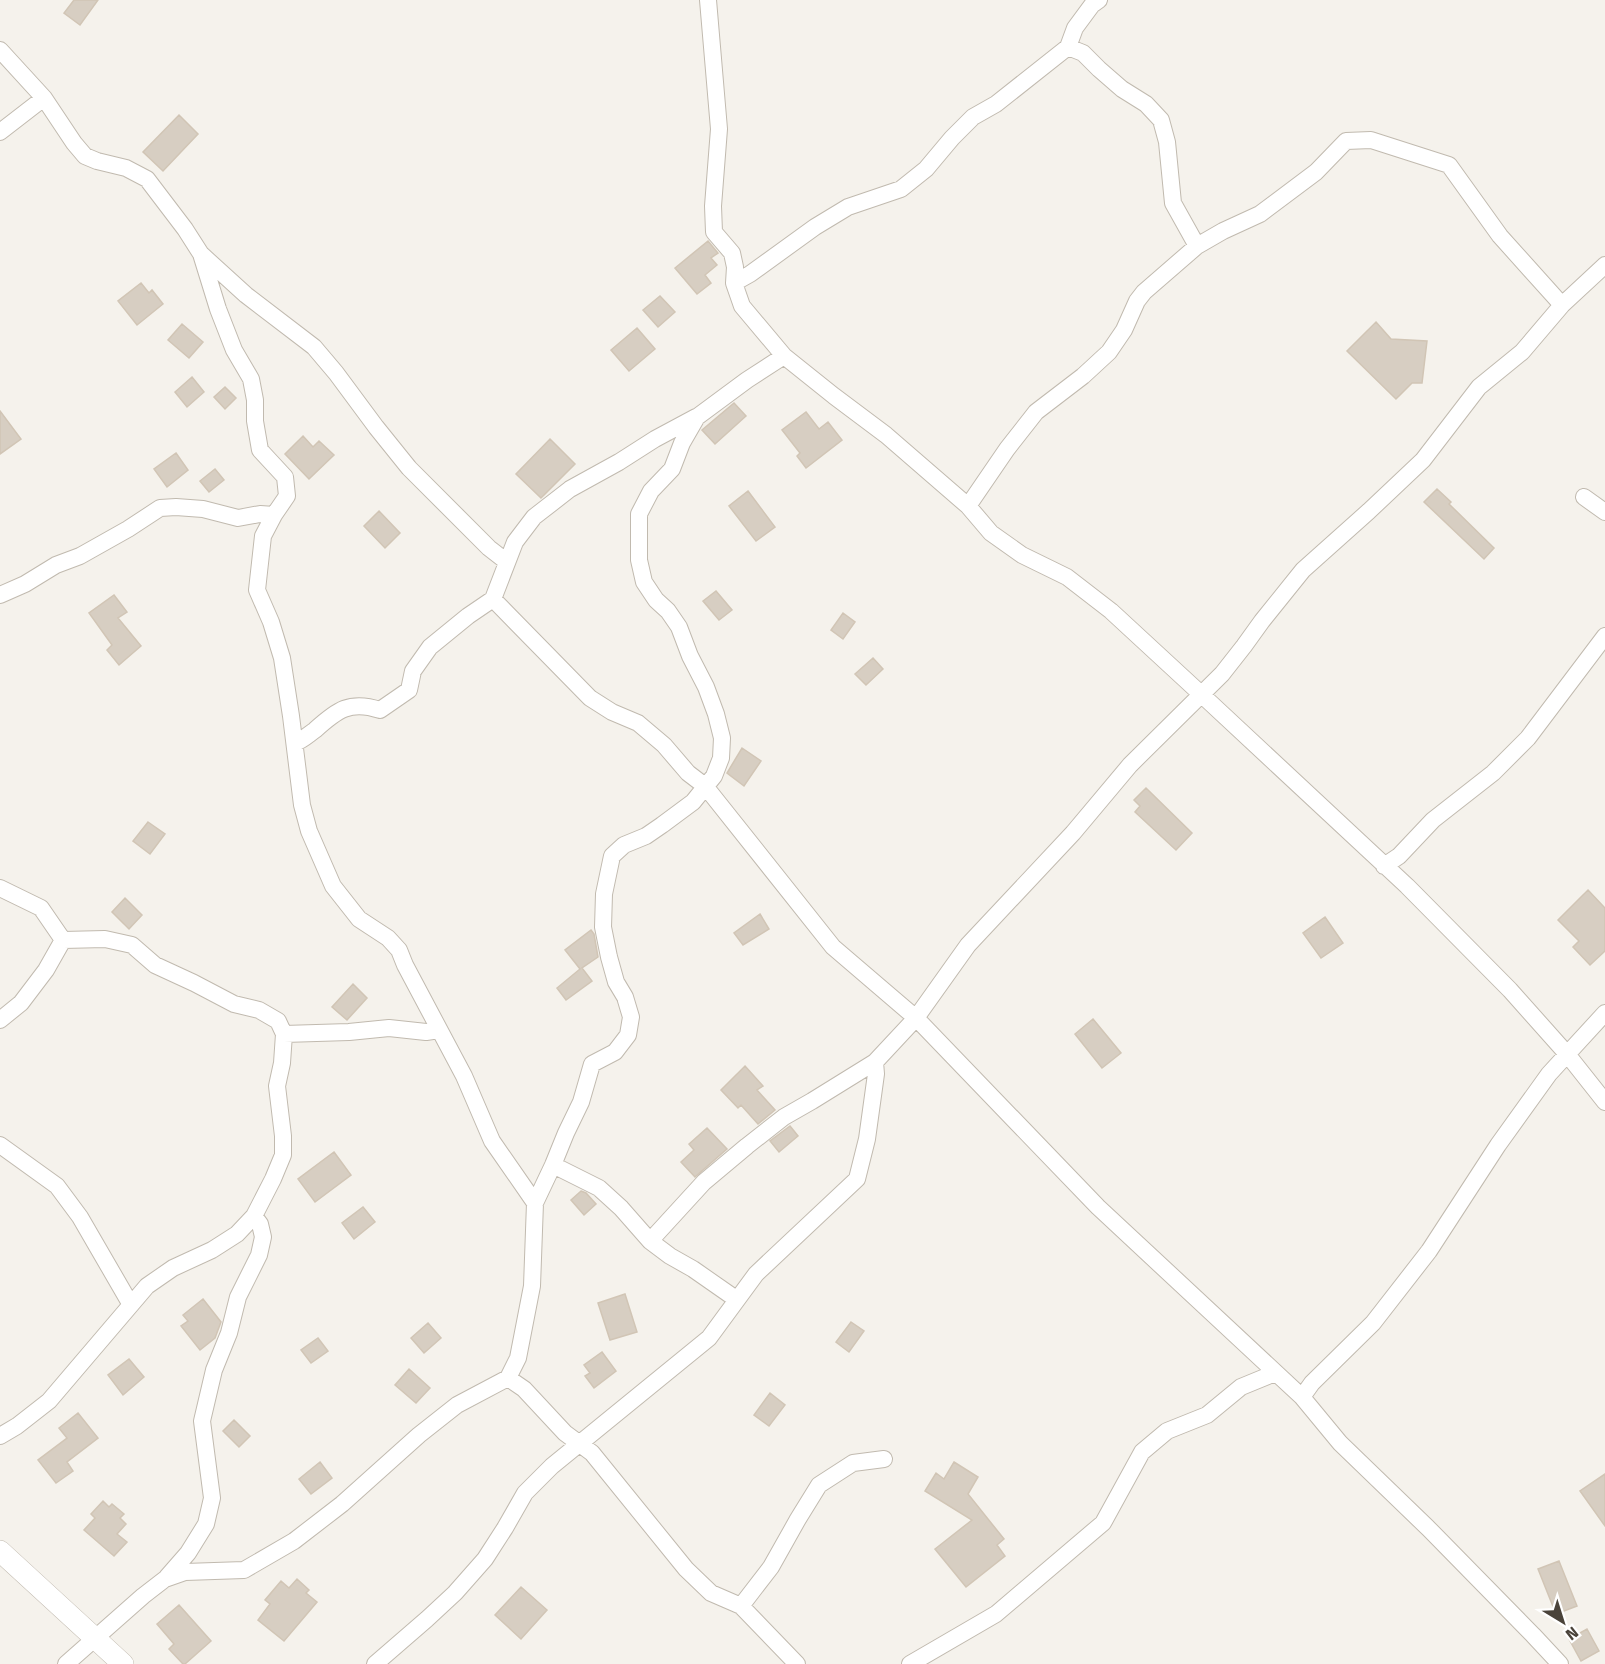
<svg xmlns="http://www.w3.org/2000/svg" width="1605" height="1664" viewBox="0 0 1605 1664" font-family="'Fira Sans',sans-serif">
	<rect width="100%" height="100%" fill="#f5f2ec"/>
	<path fill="#d7cec2" stroke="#d1c5b5" stroke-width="1.5" d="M74,0H98L80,25L64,13Z
		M179,115L198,134L163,171L143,152Z
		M708,241L718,253L711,258L717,265L705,275L711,283L697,294L675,268Z
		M141,283L149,293L152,290L163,304L137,325L118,301Z
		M660,296L675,312L658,327L643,310Z
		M1376,322L1391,339L1427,341L1422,383H1412L1396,399L1347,351Z
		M182,324L203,342L189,358L168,340Z
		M637,328L655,349L629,371L611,350Z
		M192,377L204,392L187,407L175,392Z
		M225,387L236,398L225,409L214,397Z
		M734,403L746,416L715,444L702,430Z
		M0,411L21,439L0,454Z
		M806,412L819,429L828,422L842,440L806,468L797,456L800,453L782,430Z
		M303,436L313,447L319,441L334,455L309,479L285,454Z
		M550,439L575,464L541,498L516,474Z
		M176,453L188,470L167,487L154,469Z
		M215,469L224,480L209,492L200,481Z
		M1437,489L1451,502L1449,504L1494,548L1484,559L1424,502Z
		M748,491L775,527L756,541L729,506Z
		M379,511L400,533L385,548L364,526Z
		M716,591L732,610L719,620L703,601Z
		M114,595L127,612L118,618L141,646L119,665L107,650L112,645L89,613Z
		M843,613L855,622L843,639L831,630Z
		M873,658L883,669L866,685L855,674Z
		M742,748L761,761L744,786L727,773Z
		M1146,788L1192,833L1176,850L1135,812L1140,806L1134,800Z
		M148,822L165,834L150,854L133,841Z
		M1588,890L1605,908V951L1590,965L1573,947L1579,941L1558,920Z
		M125,898L142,915L129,929L112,912Z
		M760,914L769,929L743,945L734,933Z
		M1325,917L1343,943L1321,958L1303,933Z
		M591,930L594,934L598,957L582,968L592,981L566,1000L557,988L580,969L565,950Z
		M353,984L367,998L347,1020L332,1007Z
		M1093,1019L1121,1053L1102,1068L1075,1034Z
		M745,1066L763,1086L757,1090L775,1110L758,1124L741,1105L738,1108L721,1090Z
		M790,1126L798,1136L779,1152L770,1141Z
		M707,1128L727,1149L695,1177L681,1162L694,1150L689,1144Z
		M334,1152L351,1175L315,1202L298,1179Z
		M581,1191L586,1193L596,1204L584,1215L571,1200Z
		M363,1207L375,1222L354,1239L342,1223Z
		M625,1294L637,1332L610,1340L598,1303Z
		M203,1299L221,1322L215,1338L200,1350L181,1326L188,1321L183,1315Z
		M851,1322L864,1331L849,1352L836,1342Z
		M428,1323L441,1338L424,1353L411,1338Z
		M318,1338L328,1351L311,1363L301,1350Z
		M602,1352L616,1371L594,1388L585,1376L590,1373L584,1365Z
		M129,1359L144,1377L123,1395L108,1375Z
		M409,1369L430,1388L416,1403L395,1385Z
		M770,1393L785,1405L769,1426L754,1415Z
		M78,1413L98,1438L67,1462L73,1471L56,1483L38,1460L67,1438L59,1428Z
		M234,1420L250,1436L239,1447L223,1431Z
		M320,1462L332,1478L311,1494L299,1479Z
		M954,1462L978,1477L968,1494L1004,1539L997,1545L1005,1556L966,1587L935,1549L972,1520L925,1491L936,1473L944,1479Z
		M1605,1474V1526L1580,1491Z
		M103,1501L109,1507L112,1504L124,1514L120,1518L126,1524L117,1534L127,1542L114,1556L84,1530L95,1518L91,1514Z
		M1559,1561L1577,1606L1556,1614L1538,1569Z
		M297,1579L309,1590L306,1593L317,1602L284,1641L258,1620L270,1604L265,1600L281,1581L289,1588Z
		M521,1587L547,1610L521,1639L495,1615Z
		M179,1605L211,1641L185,1664H183L169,1649L174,1644L157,1624Z
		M1587,1629L1599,1651L1581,1661L1569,1639Z"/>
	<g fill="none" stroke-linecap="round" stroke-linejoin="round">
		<g stroke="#c1baaf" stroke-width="18">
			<path id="minor" d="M708,0L719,129L713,206L714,232L732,253L735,267L734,283L742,306L784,356L834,396L886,435L968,506L991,533L1022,555L1067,577L1111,611L1202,695L1407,886L1510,990L1567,1054L1605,1102
				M1068,47L1083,53L1099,69L1122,89L1146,104L1161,120L1167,142L1173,203L1197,246
				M0,50L44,98L74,143L85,156L97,161L126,168L147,179L185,229L201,254L246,295L314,347L336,373L376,427L409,468L489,548L507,562
				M0,132L44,98
				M201,254L218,309L234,350L251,379L255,400V421L260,450L285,477L287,496L274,515L263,536L257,590L271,622L282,658L291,716L302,805L309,831L333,886L359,919L388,938L399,950L405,965L464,1076L492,1141L535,1203
				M734,283L750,274L815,227L848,207L901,189L926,169L952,138L973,117L996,104L1068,47L1075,28L1092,5L1099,0
				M1584,497L1605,512
				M968,506L1007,449L1036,412L1083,376L1109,352L1124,330L1137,301L1144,292L1197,246L1223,231L1260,214L1316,172L1346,141L1371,140L1449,165L1500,236L1562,305
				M0,595L25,584L56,565L80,556L128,529L160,508L176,507L203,509L238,518L260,514L274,515
				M493,599L590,698L612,712L638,723L664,745L688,773L705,786L833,947L916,1018L875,1062L812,1101L784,1117L747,1146L704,1182L650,1241
				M295,743C303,740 308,735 315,730C337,710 350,700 380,710L409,690L413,671L430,647L468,616L493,599L515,542L534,517L570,489L619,462L655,439L696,417
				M1384,866L1399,856L1433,820L1493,773L1528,738L1605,636
				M0,888L41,908L63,940
				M0,1020L21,1003L46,970L63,940
				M284,1034L349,1032L389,1028L426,1032L439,1030
				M0,1145L57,1186L80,1217L131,1305
				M553,1165L599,1188L621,1208L650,1241L670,1256L693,1269L736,1299
				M508,1378L524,1389L565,1433L592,1453L686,1569L711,1593L741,1606L797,1664
				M1302,1397L1312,1383L1373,1323L1429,1251L1498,1145L1549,1074L1605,1013
				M0,1436L17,1426L49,1401L147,1286L173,1268L212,1250L237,1234L254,1216L273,1179L283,1155V1136L277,1086L282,1063L284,1034L278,1021L259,1010L234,1004L194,983L155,965L132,945L105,939L63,940
				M167,1577L188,1553L206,1524L212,1498L202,1421L214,1370L229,1333L238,1297L259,1255L263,1237L260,1224L254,1216
				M741,1606L771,1567L798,1519L819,1485L853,1463L884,1459
				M66,1664L143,1596L165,1579L185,1572L244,1570L294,1541L342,1504L419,1435L457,1405L508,1378L518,1358L532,1286L535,1203L553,1165L566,1133L581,1102L592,1064L615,1052L628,1035L631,1017L625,997L616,982L609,957L603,927L604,894L612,856L624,845L646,836L662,825L693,802L714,776L721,758L722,738L716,714L706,687L690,656L679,627L668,611L656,600L644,582L639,560V514L651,491L672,469L682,443L697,417L747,380L784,356
				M375,1664L427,1619L455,1593L485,1559L505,1528L525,1493L552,1466L709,1338L756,1274L857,1179L867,1139L876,1074L875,1062
				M910,1664L996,1614L1103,1523L1142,1452L1167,1431L1207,1415L1241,1387L1275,1373
				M1560,1664L1533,1635L1428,1528L1340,1443L1302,1397L1098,1207L916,1018L968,945L1073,833L1130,765L1222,674L1244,646L1262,621L1303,570L1369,511L1423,460L1479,387L1522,352L1562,305L1605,265"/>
		</g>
		<g stroke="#c1baaf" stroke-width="22">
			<path id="tertiary" d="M0,1551L123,1664"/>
		</g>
		<use href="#minor" stroke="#fff" stroke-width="16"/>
		<use href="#tertiary" stroke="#fff" stroke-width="21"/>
	</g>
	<g transform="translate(1563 1622) rotate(142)" stroke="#ffffff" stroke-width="4.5" paint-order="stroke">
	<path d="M0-4.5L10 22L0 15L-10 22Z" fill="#4a433a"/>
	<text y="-9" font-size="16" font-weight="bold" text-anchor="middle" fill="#4a433a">N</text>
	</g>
</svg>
